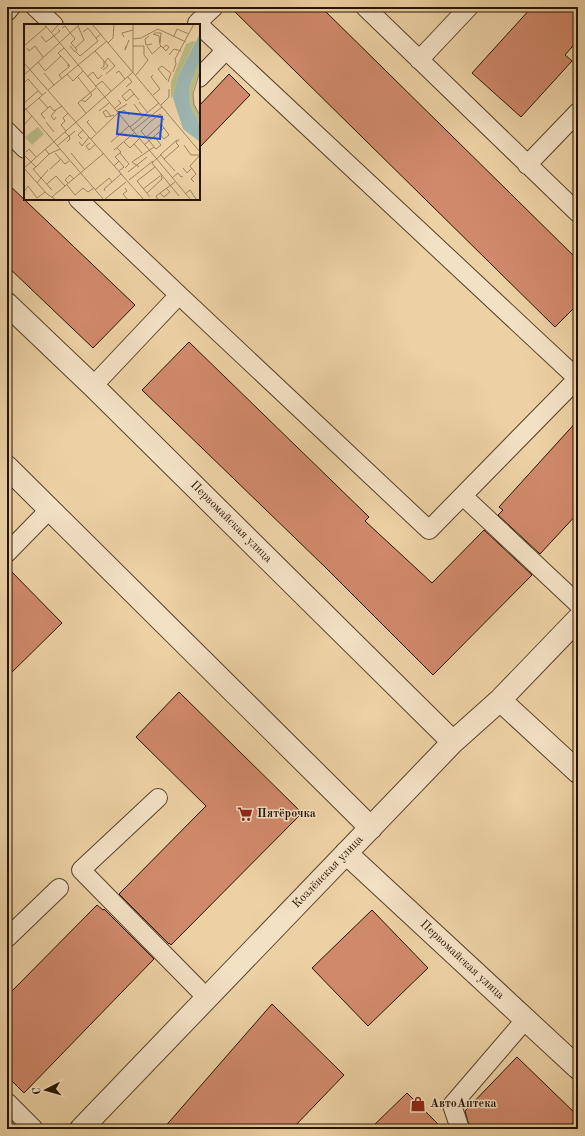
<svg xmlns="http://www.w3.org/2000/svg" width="585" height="1136" viewBox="0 0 585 1136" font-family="'Old Standard TT',serif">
	<rect width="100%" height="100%" fill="#ecd1a4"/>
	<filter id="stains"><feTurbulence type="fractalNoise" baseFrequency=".005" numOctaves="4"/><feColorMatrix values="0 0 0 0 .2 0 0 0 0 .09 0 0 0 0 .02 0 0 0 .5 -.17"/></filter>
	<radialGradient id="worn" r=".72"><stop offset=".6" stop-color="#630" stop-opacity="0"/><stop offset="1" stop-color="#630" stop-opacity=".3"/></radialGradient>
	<path fill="#d0896b" stroke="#271403" d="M230,7H321L578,260V304L555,327Z
		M532,7H578V40L565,55L572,61L521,117L472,73Z
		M229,74L250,95L199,148V106Z
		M7,183L135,305L93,348L7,266Z
		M189,342L369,517L365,521L432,583L484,530L532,575L433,675L324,566L142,390Z
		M578,420V513L540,554L498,515L503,510L499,507Z
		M7,567L62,623L7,677Z
		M179,692L302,813L171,945L169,943V944L119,894L206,806L136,737Z
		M97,905L103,910L104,909L154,959L24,1093L7,1076V996Z
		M372,910L428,968L368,1026L312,968Z
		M272,1004L344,1075L292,1129H163Z
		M517,1057L578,1116V1118L567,1129H470L465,1111Z
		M407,1093L443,1129H370Z"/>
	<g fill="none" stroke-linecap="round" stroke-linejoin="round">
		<g stroke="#58432b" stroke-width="20">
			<path id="lane" d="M35,7L54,25
				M214,7L197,23L578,379
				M365,7L578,213
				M7,12L11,7
				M419,60L469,7
				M199,78L226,50
				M7,131L25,149
				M527,165L578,112
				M78,199L179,295L93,386
				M179,295L429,530L578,378
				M463,496L578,604
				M7,553L50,509
				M158,798L81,870L207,998
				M7,938L59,888
				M7,1102L34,1129
				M460,1129L452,1105L526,1019"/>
		</g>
		<g stroke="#58432b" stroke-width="24">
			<path id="street" d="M7,304L93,386L453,742
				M7,467L371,828
				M500,700L578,772
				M346,853L578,1068
				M81,1129L453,742L500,700L578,619"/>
		</g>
		<use href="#lane" stroke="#f3e1c4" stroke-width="18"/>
		<use href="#street" stroke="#f3e1c4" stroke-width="22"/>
	</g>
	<defs>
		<g id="supermarket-bare" transform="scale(1.2)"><path d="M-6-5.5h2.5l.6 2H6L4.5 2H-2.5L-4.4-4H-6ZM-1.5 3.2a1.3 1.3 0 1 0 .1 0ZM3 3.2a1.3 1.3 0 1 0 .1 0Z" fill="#8f2418" stroke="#f3e1c4" stroke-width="2.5" paint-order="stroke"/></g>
		<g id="shop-bare" transform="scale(1.2)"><path d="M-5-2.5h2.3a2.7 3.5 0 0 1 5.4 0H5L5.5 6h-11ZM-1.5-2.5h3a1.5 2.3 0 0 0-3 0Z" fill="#8f2418" stroke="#f3e1c4" stroke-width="2.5" paint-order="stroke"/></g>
	</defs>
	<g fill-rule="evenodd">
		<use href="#supermarket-bare" x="245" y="814"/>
		<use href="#shop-bare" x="418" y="1104"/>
	</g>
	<g text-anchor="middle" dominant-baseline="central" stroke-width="3" stroke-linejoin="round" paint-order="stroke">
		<g font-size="12" fill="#271403" stroke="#f3e1c4">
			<text transform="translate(231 522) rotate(45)">Первомайская улица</text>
			<text transform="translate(328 872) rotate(-46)">Козлёнская улица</text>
			<text transform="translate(462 960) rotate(43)">Первомайская улица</text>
		</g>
		<g font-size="12" font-weight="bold" fill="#271403" stroke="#f3e1c4" text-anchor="start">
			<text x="257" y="814">Пятёрочка</text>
			<text x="430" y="1104">АвтоАптека</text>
		</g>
	</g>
	<g transform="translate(24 24)">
		<rect width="176" height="176" fill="#ecd1a4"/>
		<path d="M169,17L171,18L154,53L151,71L147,74V58L162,20ZM176,36V46L169,66V77L176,92L174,99L166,81L165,63ZM14,103L20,110L8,121L1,113Z" fill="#b9bb85"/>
		<path d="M176,9V36L165,63L166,81L176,102V118L159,105L149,74L154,53Z" fill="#9cb5b0"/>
		<path fill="none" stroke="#9d8564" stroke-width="1" d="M20,0L167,176M68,0L176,128M38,4L41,2L51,15L47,19L53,26L51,28L46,22M59,8L64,4L72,14L77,10M27,9L35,0M130,9H137L136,19M129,10L135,12L136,21L142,27L145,23L142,21L139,24M17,12L22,18L36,7L34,5M125,12L121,15L122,21L128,20M150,12L153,5L165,10M100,13L98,9L109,6M109,15L117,14L134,5L162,18M84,19L89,14L90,0M0,22L22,3M102,22L101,26L105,16M109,22H120V31L124,36L112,51M123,22L128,30L137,22M3,24L5,27L11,22L19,33M51,24L60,16L54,2M71,27L80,37V42L77,45M52,28L56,32L74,17L72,14M145,31L150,25L157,27M37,32L45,41M14,38L21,47L37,32L34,29L40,24M81,38L84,34L91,42L82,50M0,39L120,176M79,46L84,42L80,37M176,47L169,70L170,81L176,91M149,48L152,40L151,35L170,0M20,49L30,61M92,49L95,47L101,55M43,50L49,57L59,47M0,51L56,0M53,52L68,71L61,78L58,76M63,53L69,48L74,55L78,51M38,55L35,51L46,42L43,41M143,56L134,45L138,42L147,49L144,58M0,59L4,55L18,71M71,63L78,57L87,67M102,63L108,58L104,53M24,66L83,17M110,70L102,77L98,72L106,65L115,76M129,71L136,65L127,53L129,51M15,74L24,84L17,90L21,95M115,78L124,89M0,79L14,67M110,80L119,93M137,81L145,73V65M0,83L80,176M24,84L26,82L30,87L38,82M90,85L97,79L94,76M32,86L27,92L30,96L32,93M0,87L22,68M75,87L85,79M92,87L103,80M62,89L54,79L72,64M94,90L100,86L105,91M87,92L82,93L79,88L82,86L87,92L90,91M65,96L63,98L72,109M22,98L30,108M126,98L117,107L132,125L137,121L130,112M126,98L136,90L140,96M0,101L8,92M106,103L135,79M42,107L37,101L41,97L39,94L44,89M108,107L138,83M134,108L140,115L145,111L140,104M58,115L54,111L59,106M67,115L94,89M155,115L152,119L155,122L140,135L137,131L128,139L155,172M43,118L46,115L45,112L51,107M55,118L58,122L65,113M87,118L105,102M100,118L106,124L115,115M66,119L62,122L65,126L72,120M110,120L118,129M120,121L140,104L137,100L122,113M160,121L167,131H176M33,122L45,112L41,108M93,124L97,128L91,133L95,137M90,126L110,109M2,128L5,125L12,133M31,129L41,140L45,137M47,129L61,146M96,129L105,140L101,144M25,130L36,125M0,131L12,143L25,130L21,125M136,131L153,116M140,135L151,147M90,142L95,137L100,143L95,147M12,143L9,145L17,154L13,159M115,143L108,138L130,123M0,144L109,48V0M0,144L23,170L32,176M159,144L163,149L168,144M26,145L37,135M24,146L17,154L28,166M104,148L123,133M148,154L154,149L157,153L159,152M105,156L129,137M170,158L167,155L172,150L166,142L176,131M44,159L41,156L46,151L50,155M23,160L32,152L41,162M43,161L51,171L59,164L64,168L70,164M101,164L103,167L99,170L104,176M119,165L136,152M71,166L85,154L88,158M81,167L80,165L97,150M0,168L4,162L13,174L21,168M123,169L138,155L137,150M136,169L140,173L146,168L142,164M161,170L166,166L172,175M28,173L80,129M126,173L113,157L131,143M81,175L102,158M134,176L132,172L151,158"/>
		<path fill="#1d4ed8" fill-opacity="0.15" stroke="#1d4ed8" stroke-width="2" d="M95,88L138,93L136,115L93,110Z"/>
		<rect width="176" height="176" fill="none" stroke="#271403" stroke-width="2"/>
	</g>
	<rect width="585" height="1136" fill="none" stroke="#ecd1a4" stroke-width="24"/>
	<rect x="8" y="8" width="569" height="1120" fill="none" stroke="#271403" stroke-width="2"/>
	<rect x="12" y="12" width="561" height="1112" fill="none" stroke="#271403"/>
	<g transform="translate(46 1090) rotate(264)" stroke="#f3e1c4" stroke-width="3" paint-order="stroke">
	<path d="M0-3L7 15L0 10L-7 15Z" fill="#271403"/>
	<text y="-6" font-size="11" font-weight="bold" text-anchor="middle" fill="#271403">С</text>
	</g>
	<rect width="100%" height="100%" filter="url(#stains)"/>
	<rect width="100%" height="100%" fill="url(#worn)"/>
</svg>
